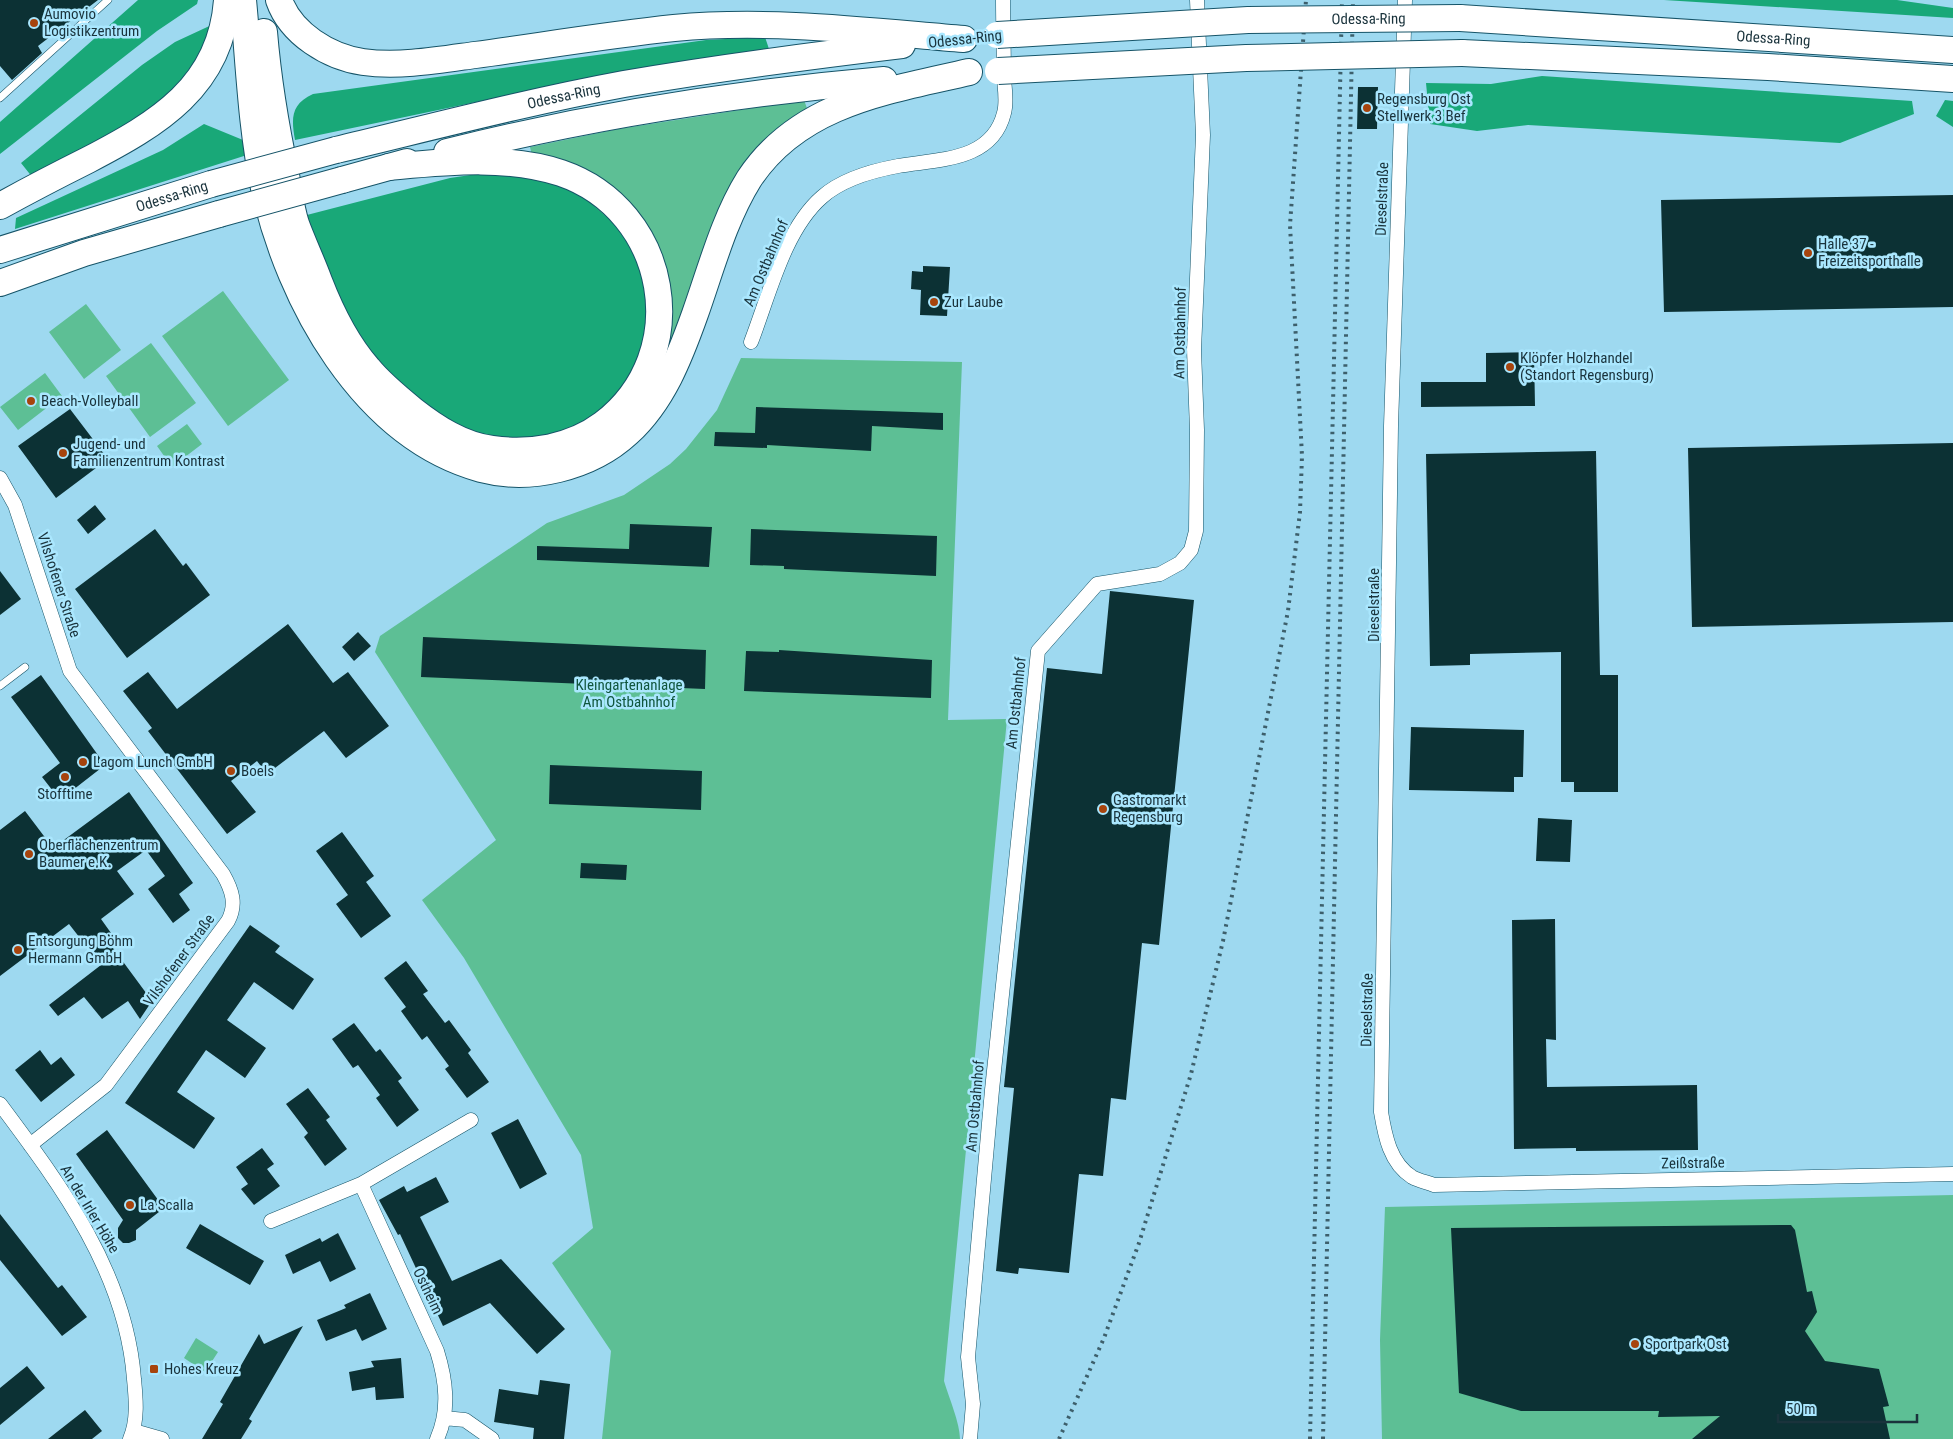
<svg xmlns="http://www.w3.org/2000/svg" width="1953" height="1439" viewBox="0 0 1953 1439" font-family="'Roboto Condensed',sans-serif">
	<rect width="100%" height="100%" fill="#9ed9f0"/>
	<path fill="#5dbf95" d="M804,100L808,111L792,121L671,353L665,351L532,156L530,147L618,129Z
		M223,291L289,380L228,426L162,336Z
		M86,304L121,350L84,379L49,332Z
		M151,343L196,403L150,437L106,376Z
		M741,358L962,362L948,720L1007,719L944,1381C949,1398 960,1423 960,1439H602L611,1351L552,1263L593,1228L581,1155L464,958L422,900L496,840L375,652L380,636L547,523L624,495L670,464L686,449L717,410Z
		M45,373L62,396L18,430L0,407Z
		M187,424L202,444L172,467L157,446Z
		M1953,1195V1439H1382L1380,1340L1385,1207Z
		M196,1338L218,1352L205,1372L184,1358Z"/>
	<path fill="#19a878" d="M138,0H198L197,4L157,31L0,154V122Z
		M1664,0H1897L1953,8V18Z
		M218,22C205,44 192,69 174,88C135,128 81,152 33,178L21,163L142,65L175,42Z
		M765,37L769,49L600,76L295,140C291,118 291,104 313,94L706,40Z
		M1542,76L1912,101L1914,114L1840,143L1528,125L1477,131L1430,124L1426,83L1491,84Z
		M1945,100L1953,101V127L1936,116Z
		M204,124L243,140L247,155L15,229L16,218L163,150Z
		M484,173L545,178L579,193L618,227L642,268L651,319L638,368L608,407L570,432L504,440L461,430L407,393L372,353L340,305L303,216L450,178Z"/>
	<path fill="#0c3134" d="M0,0H98L38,46L42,53L12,80L0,66Z
		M1358,87H1378L1377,129H1357Z
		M1953,195V307L1664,312L1661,200Z
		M923,266L950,267L947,316L920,315L921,290L911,289L912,271L923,272Z
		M1534,352L1535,406L1421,407V382H1486V353Z
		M756,407L943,413V430L872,426L871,451L767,445V448L714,446L715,432L755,433Z
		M70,409L108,459L56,498L18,446Z
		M1953,443V622L1692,627L1688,448Z
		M1596,451L1600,675H1618V792H1574V782H1561V652L1470,654V665L1430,666L1426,454Z
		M95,505L106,519L88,534L77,520Z
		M630,524L712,527L709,567L537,560V546L629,549Z
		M155,529L183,566L186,563L210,595L127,658L75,589Z
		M751,529L937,536L936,576L784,569V566L750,565Z
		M0,571L21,599L0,615Z
		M1110,591L1194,600L1159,945L1142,943L1126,1100L1111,1098L1103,1176L1079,1174L1069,1273L1019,1268L1018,1274L996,1271L1014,1088L1004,1087L1047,668L1102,674Z
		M288,624L333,683L348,672L389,726L346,758L324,731L267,774L257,761L231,781L256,812L227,834L148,731L152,728L123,691L148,672L177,709Z
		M358,632L371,646L354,661L342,647Z
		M423,637L706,650L705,689L421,677Z
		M779,650L932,660L931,698L744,691L746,651L779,652Z
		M41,675L105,765L60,800L42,777L60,763L11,697Z
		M1411,727L1524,730L1523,777H1514V792L1409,790Z
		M550,765L702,771L701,810L549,804Z
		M129,792L193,883L179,894L190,910L173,923L148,889L165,876L146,850L117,871L134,894L101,919L116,940L110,944L152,1001L140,1019L128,1001L102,1019L84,997L58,1016L49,1005L101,965L69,924L0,976V830L25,811L53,848Z
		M1538,818L1572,820L1570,862L1536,861Z
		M342,832L374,876L366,882L391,916L361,938L336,904L348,895L316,851Z
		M581,863L627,865L626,880L580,878Z
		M1555,919L1556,1040L1546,1039L1547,1087L1697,1085L1698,1150L1576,1151V1148L1514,1149L1512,920Z
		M250,925L280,946L275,952L314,979L293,1010L254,982L227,1020L266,1048L245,1078L206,1050L177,1092L215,1118L194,1149L125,1103Z
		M406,961L428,991L423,994L445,1023L449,1020L471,1050L468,1053L489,1082L467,1098L445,1069L449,1066L427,1036L422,1040L401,1011L406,1007L384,978Z
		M354,1023L376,1052L380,1049L402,1078L398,1081L419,1110L397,1127L376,1098L380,1095L358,1065L353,1068L332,1039Z
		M40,1050L51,1065L61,1057L75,1075L41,1102L15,1070Z
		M308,1088L330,1117L326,1120L347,1149L325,1166L304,1137L308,1133L286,1104Z
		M518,1119L547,1174L520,1189L491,1133Z
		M107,1130L164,1208L136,1230V1240L129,1243H123L118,1238V1228L123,1220L76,1154Z
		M262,1148L274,1164L267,1169L280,1186L254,1205L241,1189L248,1184L236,1167Z
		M436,1177L449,1202L420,1217L452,1281L501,1259L565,1329L537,1354L490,1303L443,1326L400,1234L398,1235L379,1200L404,1186L407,1192Z
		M0,1214L58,1288L62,1285L87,1317L62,1336L0,1260Z
		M200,1224L264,1261L250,1285L186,1248Z
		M1791,1225L1795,1230L1807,1292L1812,1291L1817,1312L1805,1331L1825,1361L1879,1369L1889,1406L1883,1407L1890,1439H1692L1720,1416L1658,1417L1659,1411H1521L1459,1393L1451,1228Z
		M338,1233L356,1269L330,1282L320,1261L293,1274L285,1255L320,1238L322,1242Z
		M370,1293L387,1329L362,1341L356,1329L326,1341L317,1320L346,1308L344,1305Z
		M303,1326L249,1419L252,1421L241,1439H202L223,1404L220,1402L259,1334L264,1344Z
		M401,1358L404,1398L376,1400L375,1387L352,1391L349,1372L374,1367L371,1361Z
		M27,1366L45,1388L0,1425V1388Z
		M540,1380L570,1384L564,1439H533L534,1428L494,1422L499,1389L538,1395Z
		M85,1410L102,1431L92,1439H48Z"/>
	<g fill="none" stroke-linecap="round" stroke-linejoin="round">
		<g stroke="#165468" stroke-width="8">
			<path id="lane" d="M0,98L108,0
				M0,686L25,667"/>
		</g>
		<g stroke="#165468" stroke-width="15">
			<path id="street" d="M1405,0L1391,426L1381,1112C1385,1136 1390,1163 1412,1177C1419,1181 1427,1182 1434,1185L1953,1174
				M751,342C769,296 784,230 822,197C842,179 871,171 898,166C937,159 992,162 1004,113C1007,103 1005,90 1004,79C1004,53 1003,26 1003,0
				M0,478L15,505L70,671L223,874C232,890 237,904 228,921L106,1085L30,1145
				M0,1104C62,1187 126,1273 134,1379C136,1399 138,1420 130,1439
				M361,1184L437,1351C446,1380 450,1410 437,1439
				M271,1221L361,1184L471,1120
				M444,1418L465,1420L492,1439
				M134,1431L162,1439
				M970,1439L973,1404L968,1357L992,1090L1038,651L1097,584L1160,574L1180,563L1191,550L1196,531L1197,430L1194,350L1203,135L1197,0"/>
		</g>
		<g stroke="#165468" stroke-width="28">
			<g id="highway">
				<path d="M243,0C249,62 251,127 264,188C289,300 362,436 481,469C530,482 590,468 628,433C663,401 680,356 695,314C711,269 724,219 749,179C799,103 887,91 969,72"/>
				<path d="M279,0C291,34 329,57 363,62C399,67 439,60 475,55C541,46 607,35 674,28C770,19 867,31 964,39"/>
				<path id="s1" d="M1460,18L1953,50"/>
				<path d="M264,32C268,80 276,128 286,175C289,191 291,209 296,224C303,243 312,262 319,281C331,312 346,343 368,368C381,384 397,397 413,410C436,428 462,445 492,449C530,454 571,448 603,424C695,354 669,210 561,173C506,155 445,162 389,167"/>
				<path d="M1462,53L1768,67L1953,79"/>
				<path id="s2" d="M336,150C432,127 527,102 624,84C717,68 809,56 902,45"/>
				<path d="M447,152C590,116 737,93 884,80"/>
				<path d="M342,180L407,162"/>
				<path d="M0,206C29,190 58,175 88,160C157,124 221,87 227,0"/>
				<path id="s3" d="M0,250L211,184"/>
				<path d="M0,283L84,253L219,214"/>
			</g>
		</g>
		<use href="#lane" stroke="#fff" stroke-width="7"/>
		<use href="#street" stroke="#fff" stroke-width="14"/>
		<use href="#highway" stroke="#fff" stroke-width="26"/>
		<path stroke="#3d5f6b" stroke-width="4" stroke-dasharray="2.5 5" stroke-linecap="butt" d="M1059,1439L1104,1338L1139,1243L1191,1074L1223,941L1288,611L1300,512L1302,456L1290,225L1306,0
			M1310,1439L1342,0
			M1323,1439L1353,0"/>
		<g stroke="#165468" stroke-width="28" stroke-linecap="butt">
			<g id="highway-bridge">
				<path id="s4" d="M997,35L1248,20L1460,18"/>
				<path d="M998,71L1246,58L1462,53"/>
				<path d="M211,184L336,150"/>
				<path d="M219,214L342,180"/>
			</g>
		</g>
		<use href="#highway-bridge" stroke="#fff" stroke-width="26"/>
	</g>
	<g fill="#a7440d" stroke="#aae7fe" stroke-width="2">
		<circle cx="34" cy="23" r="5"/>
		<circle cx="1367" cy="108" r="5"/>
		<circle cx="1808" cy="253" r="5"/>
		<circle cx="934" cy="302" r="5"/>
		<circle cx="1510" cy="367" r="5"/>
		<circle cx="31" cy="401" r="5"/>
		<circle cx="63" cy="453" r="5"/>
		<circle cx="83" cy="762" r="5"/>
		<circle cx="231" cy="771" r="5"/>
		<circle cx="65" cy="777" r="5"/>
		<circle cx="1103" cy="809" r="5"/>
		<circle cx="29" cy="854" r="5"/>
		<circle cx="18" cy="950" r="5"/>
		<circle cx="130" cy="1205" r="5"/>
		<circle cx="1635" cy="1344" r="5"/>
		<rect x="149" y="1364" width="10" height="10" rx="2.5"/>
	</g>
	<g text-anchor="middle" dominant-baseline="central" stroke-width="5" stroke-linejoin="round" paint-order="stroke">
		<g font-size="15" fill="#1a333c" stroke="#aae7fe" text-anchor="start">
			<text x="44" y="14">Aumovio<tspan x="44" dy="17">Logistikzentrum</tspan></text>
			<text x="1377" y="99">Regensburg Ost<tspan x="1377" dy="17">Stellwerk 3 Bef</tspan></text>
			<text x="1818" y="244">Halle 37 -<tspan x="1818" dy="17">Freizeitsporthalle</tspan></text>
			<text x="944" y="302">Zur Laube</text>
			<text x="1520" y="358">Klöpfer Holzhandel<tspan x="1520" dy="17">(Standort Regensburg)</tspan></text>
			<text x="41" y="401">Beach-Volleyball</text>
			<text x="73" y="444">Jugend- und<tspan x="73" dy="17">Familienzentrum Kontrast</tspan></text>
			<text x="93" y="762">Lagom Lunch GmbH</text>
			<text x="241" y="771">Boels</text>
			<text x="65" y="794" text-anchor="middle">Stofftime</text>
			<text x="1113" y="800">Gastromarkt<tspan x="1113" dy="17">Regensburg</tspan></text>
			<text x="39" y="845">Oberflächenzentrum<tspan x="39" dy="17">Baumer e.K.</tspan></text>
			<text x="28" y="941">Entsorgung Böhm<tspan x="28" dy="17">Hermann GmbH</tspan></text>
			<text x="140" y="1205">La Scalla</text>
			<text x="1645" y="1344">Sportpark Ost</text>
			<text x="164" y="1369">Hohes Kreuz</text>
		</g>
		<g font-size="15" fill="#1a333c" stroke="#aae7fe">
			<text stroke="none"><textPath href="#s4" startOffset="372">Odessa-Ring</textPath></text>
			<text transform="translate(965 39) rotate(-6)">Odessa-Ring</text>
			<text stroke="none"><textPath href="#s1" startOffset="314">Odessa-Ring</textPath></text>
			<text stroke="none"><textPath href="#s2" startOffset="234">Odessa-Ring</textPath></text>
			<text stroke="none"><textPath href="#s3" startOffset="180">Odessa-Ring</textPath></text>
			<text transform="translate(1382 199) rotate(-88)">Dieselstraße</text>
			<text transform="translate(766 263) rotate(-67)">Am Ostbahnhof</text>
			<text transform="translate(1180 333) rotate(-89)">Am Ostbahnhof</text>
			<text transform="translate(59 585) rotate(72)">Vilshofener Straße</text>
			<text transform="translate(1374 605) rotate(-90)">Dieselstraße</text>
			<text transform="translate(1016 703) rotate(-84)">Am Ostbahnhof</text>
			<text transform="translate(179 960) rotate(-54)">Vilshofener Straße</text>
			<text transform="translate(1367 1010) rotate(-89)">Dieselstraße</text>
			<text transform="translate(975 1106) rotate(-85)">Am Ostbahnhof</text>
			<text transform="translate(1693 1163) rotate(-1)">Zeißstraße</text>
			<text transform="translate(90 1209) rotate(59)">An der Irler Höhe</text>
			<text transform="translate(428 1291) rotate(64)">Ostheim</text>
		</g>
		<g font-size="15" fill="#11563d" stroke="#aae7fe">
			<text x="629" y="685">Kleingartenanlage<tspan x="629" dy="17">Am Ostbahnhof</tspan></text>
		</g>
	</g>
	<path d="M1778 1414v8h139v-8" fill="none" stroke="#1a333c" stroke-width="2.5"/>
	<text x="1786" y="1414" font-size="15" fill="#1a333c" stroke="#aae7fe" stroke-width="4" paint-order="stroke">50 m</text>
</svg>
